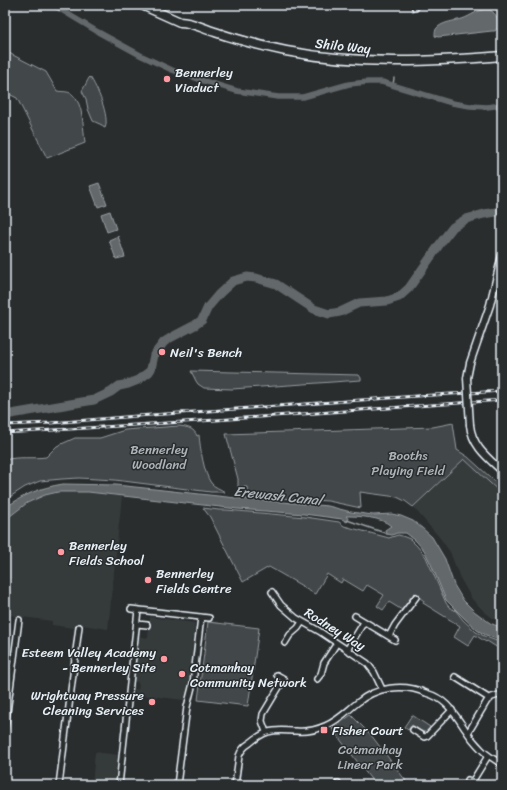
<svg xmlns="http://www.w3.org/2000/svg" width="507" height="790" viewBox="0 0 507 790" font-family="Sriracha,sans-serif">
	<rect width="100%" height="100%" fill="#2a2d2e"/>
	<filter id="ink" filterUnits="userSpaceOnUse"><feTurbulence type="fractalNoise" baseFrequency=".025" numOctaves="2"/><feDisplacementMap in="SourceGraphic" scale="8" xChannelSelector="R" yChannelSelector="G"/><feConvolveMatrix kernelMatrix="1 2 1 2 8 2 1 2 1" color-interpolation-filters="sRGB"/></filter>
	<g filter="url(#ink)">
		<path fill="#363a3b" d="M464,459L502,494V622L494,619L486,613L472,599L460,578L450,552L440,538L413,507Z
			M58,492H88L122,496L108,629L75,624L74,628L52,625V621L8,615L12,579L5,578V528L6,519L27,503L45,495Z
			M150,617L195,623L189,680L184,700L134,694L135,689L138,690L139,685L138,684V682L133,681L138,636L148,638Z
			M95,752L118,755L114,785H92Z"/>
		<path fill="#424648" stroke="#959ca0" d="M5,51L46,72L57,91C62,92 68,91 72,94C84,104 83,129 85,143L47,158L17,98L5,92Z
			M90,77C97,87 110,117 105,128L103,127L102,125L93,121L88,109L86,99L82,91L89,78Z
			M191,371L359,375L361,378V380L232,389L204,388L198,384L196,381Z
			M453,423L457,450L468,457L502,488V494L464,459L413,507L405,501L397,497L360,492L361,508L328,501L278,498L248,495L247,487H238V479L226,434L433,427Z
			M179,426C187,427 194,428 197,436L199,435C200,447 204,474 211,483C214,487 221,489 225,492H211L115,480L79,478L62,479L40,481L25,487L5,500V460C18,456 33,459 46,457L57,446L75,438H100L125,430Z
			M203,508L219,510H226L305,517L339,522L344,526L389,538L398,535L402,536L410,539L417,546L426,557L446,603L449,607L456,611L463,620L476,632L486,637L502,643V648L499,646L498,648L487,641L486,642L475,635L468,646L454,637L460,626L423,603L424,601L414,593L402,610L389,602L383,610L377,606L384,595L367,585L363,591L343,579L341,583L327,574L315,594L304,588V587L269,567L243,582L210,517Z
			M208,622L259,628L248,706L198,700Z
			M351,715L371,735L409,785H376L370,778L332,729Z
			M412,715L430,727C426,737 419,729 412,725L408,730L404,727Z"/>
		<path fill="#63686b" stroke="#989fa3" d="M487,9C494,10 500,20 499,26L495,31H492L438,37L435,36C435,33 435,29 438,27C444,22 454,21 462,19C471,16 477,10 487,9Z
			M99,183L107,204L98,207L90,186Z
			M110,211L116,229L107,232L101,214Z
			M118,236L125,257L116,259L109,240Z
			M63,484L116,485L154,489L236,498L328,506L351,512L373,515L392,514L401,516L413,521L422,528L432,537L445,559L454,585L463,600L474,611L490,623L502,628V641L486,635L477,630L464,618L446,600L431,564L424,550L415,540L406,533H397L392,535L386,534L385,530L391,526C382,517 358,516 346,516L349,520L347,522L342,519L304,514L238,509L88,492H58L45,495L27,503L5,520V508C25,494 39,488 63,484Z"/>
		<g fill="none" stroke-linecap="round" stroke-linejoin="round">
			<path stroke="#989fa3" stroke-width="1.5" d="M393,85L394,78
				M347,520L385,533H387"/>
			<path stroke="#63686b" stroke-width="5.5" d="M53,5L98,32L142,56L172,70L204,81L237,91L278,97H303L349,84L368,82H382L452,103L470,106L487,107L502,105"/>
			<path stroke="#63686b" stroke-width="9" d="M5,415L94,400L111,392L119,386L128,384L138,380L149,372L151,369L154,355L164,342L172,337L195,325L202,320L208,307L219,294L233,281L247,277L256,278L276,284L314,309L329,314L340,312L359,303L387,301L399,297L409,288L442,241L453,227L466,219L484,214L502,211"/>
			<g stroke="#e8f1f8" stroke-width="8">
				<path id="minor" d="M415,8V5
					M272,592L281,605L296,618L319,631L367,663L374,672L382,689
					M131,609L209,618
					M355,616L395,640
					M137,624L147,625
					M389,636L395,625L416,597
					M285,643L290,635L298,628L302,622
					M347,650L364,622
					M5,666L13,667
					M455,677L490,699
					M317,679L321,674L324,663L337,643
					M5,728L19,620
					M413,730L424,737L427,736L452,710
					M266,732L262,721L263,714L284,679L277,675
					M468,733L487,701L492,697L502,694
					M468,780L477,785
					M472,782L488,756
					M59,785L79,627
					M119,785L138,610
					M177,785L187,707L193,683L201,617
					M235,785L239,756C241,750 245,746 250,743C256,738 262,734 268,732C278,729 286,731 296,731C306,732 316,730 325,726C338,721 347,711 357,703C376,687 403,683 426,693C433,695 441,699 447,705C454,712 459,720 465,729C470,737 476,744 482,750C488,756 495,760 502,764
					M338,785V783"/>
			</g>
			<g stroke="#e8f1f8" stroke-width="9">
				<path id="tertiary" d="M467,378L470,363L490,305L502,255
					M470,425C472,446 488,458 502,471"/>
			</g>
			<g stroke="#e8f1f8" stroke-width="11">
				<path id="primary" d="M142,5L180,22C192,22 204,29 215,32C238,40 262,46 286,51C358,65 430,62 502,56"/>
			</g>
			<use href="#minor" stroke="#2a2d2e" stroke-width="5"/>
			<use href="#tertiary" stroke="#2a2d2e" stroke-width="6"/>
			<use href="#primary" stroke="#2a2d2e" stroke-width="8"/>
			<g stroke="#e8f1f8" stroke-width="3">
				<path id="rail" d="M5,425L51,423L137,416L417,396L502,391
					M5,433L216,420L502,400"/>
			</g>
			<use href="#rail" stroke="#2a2d2e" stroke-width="1.5" stroke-dasharray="4.5" stroke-linecap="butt"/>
			<g stroke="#e8f1f8" stroke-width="9" stroke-linecap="butt">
				<path id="tertiary-bridge" d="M467,378L470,425"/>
			</g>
			<use href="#tertiary-bridge" stroke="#2a2d2e" stroke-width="6"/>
		</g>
	</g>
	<g fill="#ff9aa2" stroke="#2a2d2e" stroke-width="1.5">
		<circle cx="167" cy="79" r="4"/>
		<circle cx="162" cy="352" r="4"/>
		<circle cx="61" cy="552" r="4"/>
		<circle cx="148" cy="580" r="4"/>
		<circle cx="164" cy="659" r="4"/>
		<circle cx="182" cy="674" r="4"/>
		<circle cx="152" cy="702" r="4"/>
		<rect x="320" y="726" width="8" height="8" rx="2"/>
	</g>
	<g text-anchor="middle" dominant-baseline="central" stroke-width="3" stroke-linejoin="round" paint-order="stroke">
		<g font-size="13" fill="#e8f1f8" stroke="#2a2d2e">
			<text transform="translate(343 46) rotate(6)">Shilo Way</text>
			<text transform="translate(335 629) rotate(32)">Rodney Way</text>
		</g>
		<g font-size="13" fill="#e8f1f8" stroke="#2a2d2e" text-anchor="start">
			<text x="175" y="72">Bennerley<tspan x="175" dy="15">Viaduct</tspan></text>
			<text x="170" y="352">Neil's Bench</text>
			<text x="69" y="545">Bennerley<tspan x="69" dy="15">Fields School</tspan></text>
			<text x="156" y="573">Bennerley<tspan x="156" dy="15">Fields Centre</tspan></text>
			<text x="156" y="652" text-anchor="end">Esteem Valley Academy<tspan x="156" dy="15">- Bennerley Site</tspan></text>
			<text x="190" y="667">Cotmanhay<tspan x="190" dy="15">Community Network</tspan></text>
			<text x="144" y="695" text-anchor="end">Wrightway Pressure<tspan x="144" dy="15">Cleaning Services</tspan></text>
			<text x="332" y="730">Fisher Court</text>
		</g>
		<g font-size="13" fill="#aeb5ba" stroke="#2a2d2e">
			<text x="159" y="449">Bennerley<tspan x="159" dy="15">Woodland</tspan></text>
			<text x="408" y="455">Booths<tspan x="408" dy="15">Playing Field</tspan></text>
			<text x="370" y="749">Cotmanhay<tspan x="370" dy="15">Linear Park</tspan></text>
		</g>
		<g font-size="14" font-style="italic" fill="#acb3b9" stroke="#2a2d2e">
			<text transform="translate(278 496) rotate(6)">Erewash Canal</text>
		</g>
	</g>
	<rect width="507" height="790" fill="none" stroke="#2a2d2e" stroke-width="20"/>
	<rect x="10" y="10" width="487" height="770" fill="none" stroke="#e8f1f8" stroke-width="1.5" filter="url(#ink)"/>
</svg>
